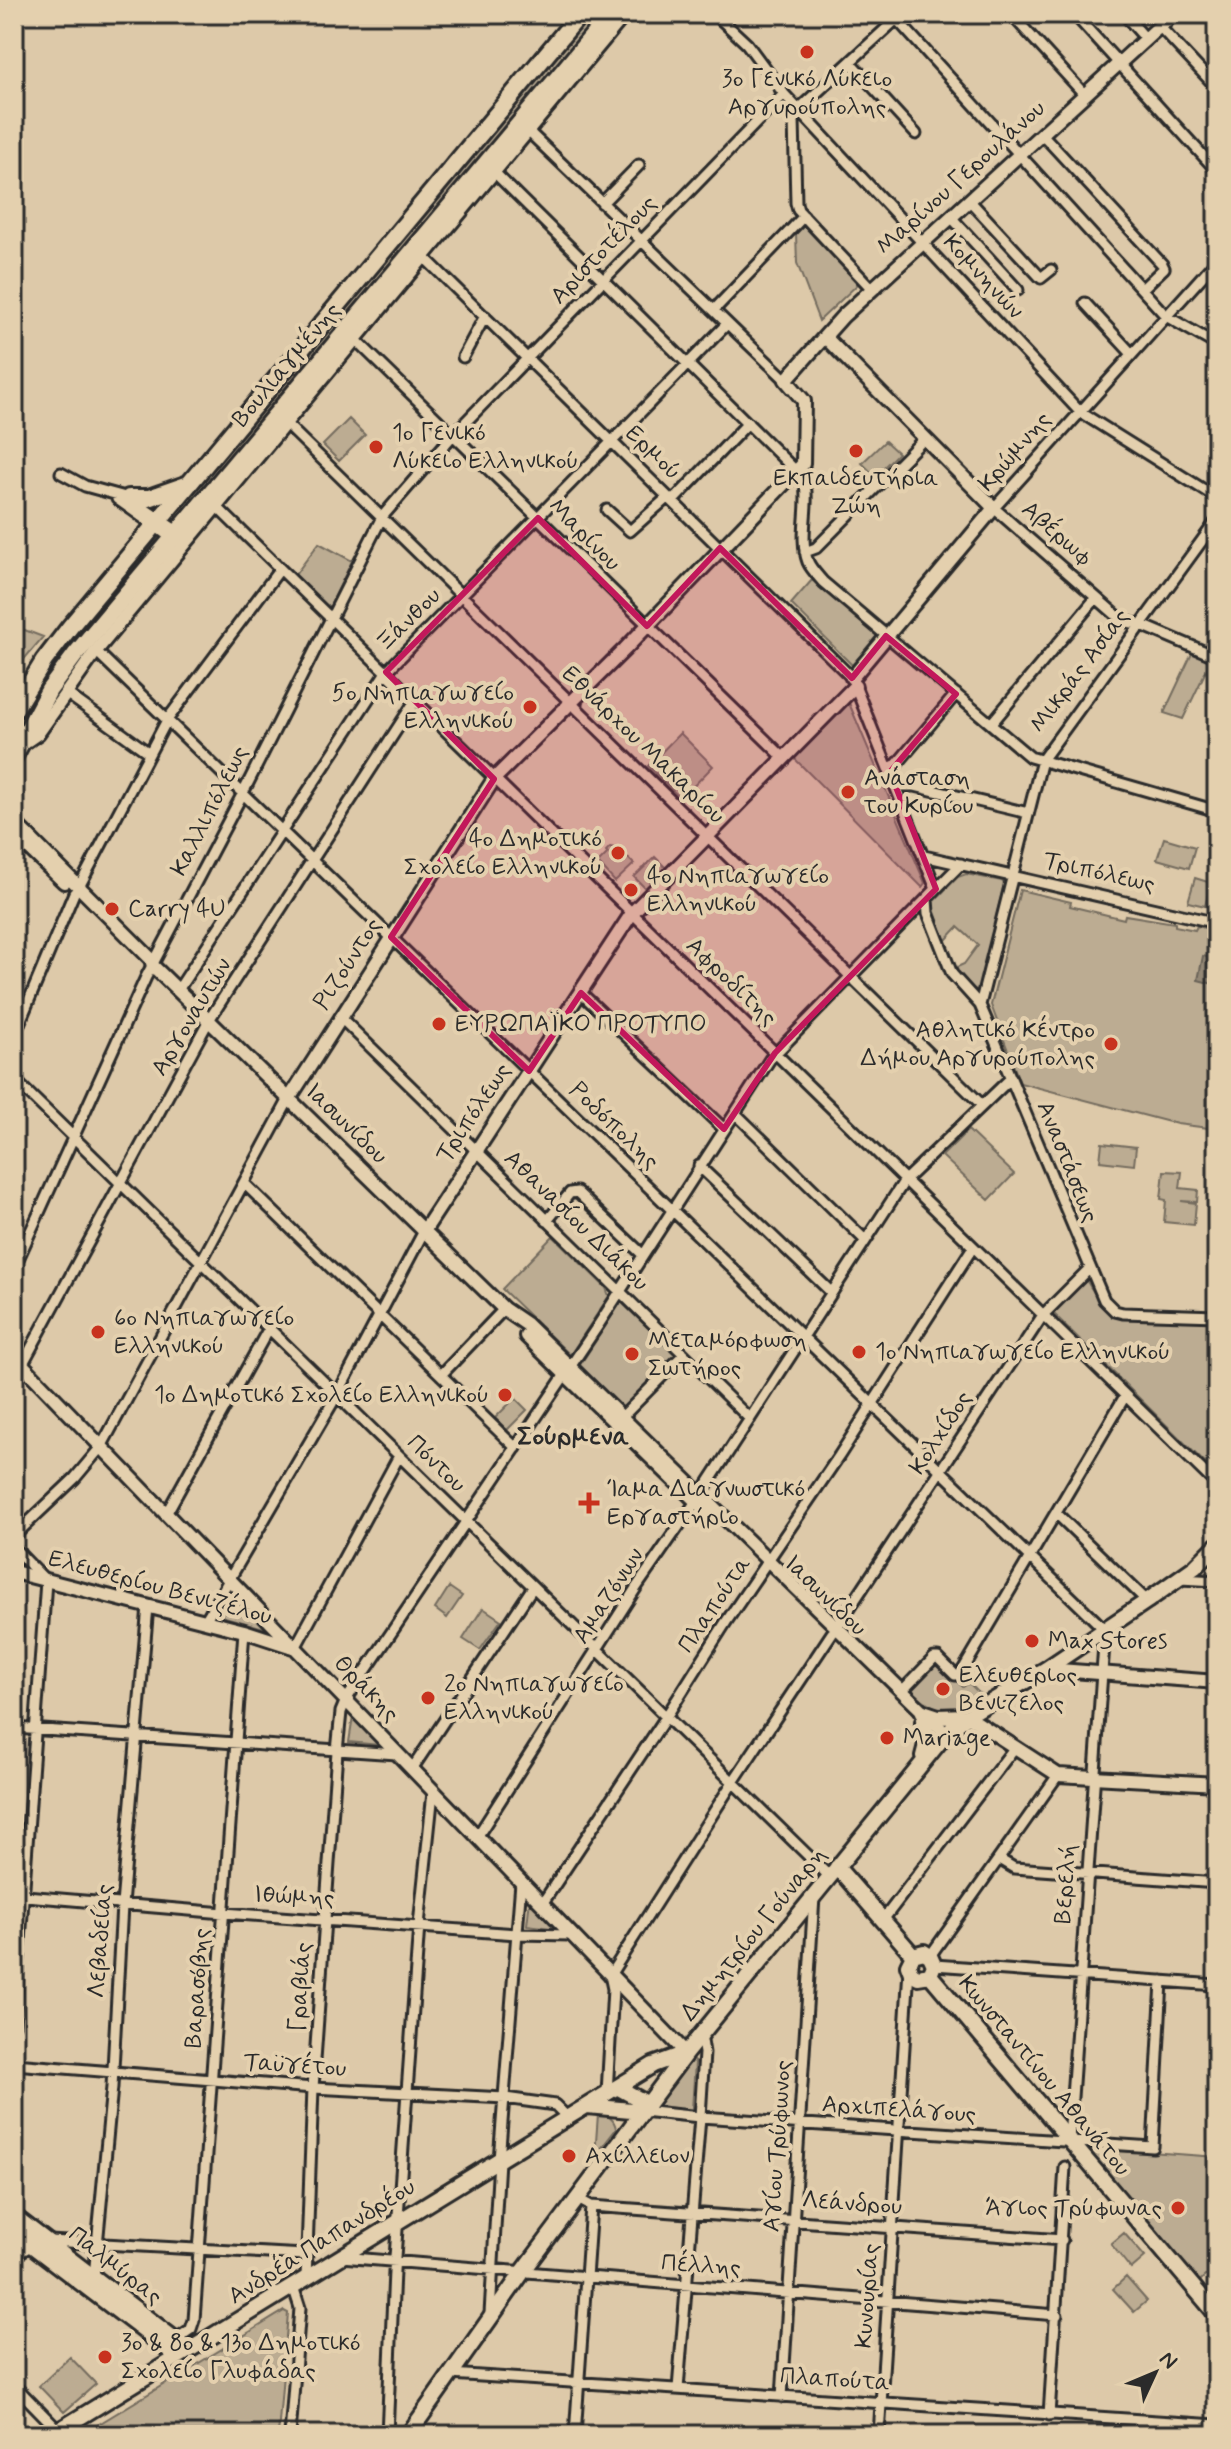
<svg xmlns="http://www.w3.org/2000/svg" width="1231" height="2449" viewBox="0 0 1231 2449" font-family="Mynerve,sans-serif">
	<rect width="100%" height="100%" fill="#ddc9a9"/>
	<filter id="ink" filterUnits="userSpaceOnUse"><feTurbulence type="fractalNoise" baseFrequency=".0125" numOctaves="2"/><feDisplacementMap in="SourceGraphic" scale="16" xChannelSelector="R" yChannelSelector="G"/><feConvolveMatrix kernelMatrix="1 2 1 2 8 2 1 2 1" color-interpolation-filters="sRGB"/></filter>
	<g filter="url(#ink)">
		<path fill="#bcac92" stroke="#746c5e" stroke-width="2" d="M588,14H601L182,517L177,512L216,462Z
			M805,225L858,284L819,321L797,263L796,234Z
			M349,419L365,435L339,461L323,445Z
			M885,441L898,453L875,476L862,463Z
			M152,537L156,541L51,671L14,735C17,689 120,577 152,537Z
			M319,543L352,561L329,608L295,575Z
			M812,580L878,636L852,665L791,604Z
			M14,626L43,637L14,671Z
			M1195,647L1213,656L1183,719L1164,713Z
			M849,703L925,883L922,887L794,758Z
			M680,733L713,766L681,799L648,766Z
			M1164,838L1195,847L1189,868L1157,859Z
			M610,847L619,849L634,864L615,882L598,863L608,853L606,851Z
			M655,857L668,870L647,890L634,877Z
			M966,874L1002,881L1004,884L978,991L970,987L955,968L964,964L978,945L958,927L945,941L932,903L958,877Z
			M1195,878L1211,883L1205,906L1188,902Z
			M1020,890L1071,902L1070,906L1124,919L1125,915L1175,923V926L1195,930L1197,926L1217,931V1129L1177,1124L1020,1083L991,1005Z
			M968,1130L1014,1174L989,1200L942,1156Z
			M1102,1143L1136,1147L1134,1165L1100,1161Z
			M1164,1171L1182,1172L1180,1188L1198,1190L1197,1202L1181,1201L1196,1203L1194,1225L1164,1222L1166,1200L1161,1199Z
			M553,1236L606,1288L609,1296L570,1355L502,1289Z
			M1086,1280C1097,1298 1104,1310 1124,1317L1217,1320V1475L1053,1313Z
			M621,1302L678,1356L624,1411L580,1365Z
			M515,1398L527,1410L507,1430L495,1418Z
			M449,1587L462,1596L447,1618L435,1609Z
			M238,1591L275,1631L221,1616Z
			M483,1608L501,1620L480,1650L463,1639Z
			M937,1662L963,1687L969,1683L985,1699C952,1717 939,1715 911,1690Z
			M355,1716L380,1743L379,1745L349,1742L353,1717Z
			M530,1899L554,1925L551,1928L527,1925Z
			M691,2060L695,2062L692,2110L657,2106Z
			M598,2114C607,2113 615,2120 616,2129L595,2156Z
			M1096,2148L1217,2157V2276H1205L1199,2282L1140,2217L1089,2155L1090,2151Z
			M1124,2233L1145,2257L1131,2269L1111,2244Z
			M1126,2277L1147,2301L1134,2312L1113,2289Z
			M284,2311L288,2313L278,2435H81Z
			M70,2357L96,2384L64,2412L39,2386Z"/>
		<path fill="#948876" stroke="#6a6358" stroke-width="2" d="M1203,956L1217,959V985L1198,980Z"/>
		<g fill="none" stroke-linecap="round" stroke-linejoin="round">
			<g stroke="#2b2b2b" stroke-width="15">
				<path id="minor" d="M715,14L747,44L784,94L1080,412L1217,498
					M892,14L1166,316L1217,345
					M1011,14L1085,95
					M1074,14L1217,171
					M1124,14L1146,39
					M1025,17L1027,14
					M1159,26L1217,88
					M850,62L916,134
					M529,132L786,380
					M1042,134L1162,264L1164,268L1142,289
					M495,173L804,479C811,505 798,536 808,562C811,569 818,576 823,582L1030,757L1217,811
					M969,200L1041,278L1051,270
					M602,203L639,165
					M951,217L1018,290
					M1217,260L994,508L1123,621L1142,625L1217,657
					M872,289L798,210L796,203L794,119L800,108L902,14
					M1085,303L1132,354
					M714,310L804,216
					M356,340L784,758
					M463,357L485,316
					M281,419L982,1105
					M61,473L85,486L129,498L180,533
					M117,499L173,539
					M673,501L748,423
					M216,506L1217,1485
					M607,510L630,531L668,497
					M805,552L816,548L925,438
					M96,651L1105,1630L1069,2140
					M66,693L149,753
					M991,724L1096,598
					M889,768L897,764L956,694
					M896,786H915L1028,813
					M924,856L1217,923
					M79,887L167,720L280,569
					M936,889L961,864
					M927,899L928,913L952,974L980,1005L1104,1300L1115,1311L1123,1313L1217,1316
					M178,990L386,672L727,324
					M581,993L724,1129
					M980,1005L1042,760L1217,520
					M340,1017L750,1419
					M14,1036L74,893
					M14,1079L829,1876
					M735,1113L865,1240
					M699,1166L831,1292
					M244,1183L516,1448
					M547,1221L570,1193L577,1192L643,1255
					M14,1268L146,977L243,793L382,517L453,435L784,94
					M22,1365L209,1020L415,701
					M441,1375L504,1309
					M622,1417L683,1355
					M1056,1513L1147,1601
					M166,1514L269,1328
					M14,1536L75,1478L101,1447L289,1099
					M14,1548L46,1581L14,2025
					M1180,1579L1217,1581
					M205,1621L337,1395L424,1231
					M837,1627L1043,1315L1089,1269
					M295,1648L399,1456
					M902,1691L934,1658H938L955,1675H960L1125,1396
					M14,1728L397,1754
					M412,1769L533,1587
					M477,1837L636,1588L701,1494L905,1180L1011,1078
					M999,1859L1014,1868L1217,1883
					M14,1895L224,1913L517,1934L571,1935
					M542,1904L666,1717L726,1622L839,1456L973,1247
					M883,1920L1015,1747
					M930,1956L1058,1775
					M934,1965L1217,1985
					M14,2064L313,2088L505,2098L555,2105L567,2117
					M607,2093L613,1989L610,1975L733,1782L832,1633
					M642,2111L700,2117L1153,2147L1162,1981
					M578,2199L591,2206L1062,2240
					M49,2241L305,2255
					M14,2255L35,2244
					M341,2257L1057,2315
					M94,2277L112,2087L122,1905L148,1606
					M306,2278L313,2088L337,1751L341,1712L346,1700L599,1324L770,1059L936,889L852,678L424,257
					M490,2314L499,2160L521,1882
					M175,2340L191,2329L194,2320L244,1631
					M450,2374L1217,2425
					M14,2385L58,2430
					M678,2389L700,2117L704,2053L701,2034
					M782,2397L814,1897
					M1049,2415L1065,2167
					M290,2435L300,2308L293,2286
					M387,2435L394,2271L407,2092L419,1925L433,1792
					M575,2435L591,2206
					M879,2435L909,1969"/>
			</g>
			<g stroke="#2b2b2b" stroke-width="18">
				<path id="tertiary" d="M825,337L994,508L852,678
					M22,744L38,733L96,651L625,14
					M14,822L151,959L153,966L504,1309L526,1324L570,1367L946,1734
					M14,834L64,882
					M289,1099L494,779L625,649L803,464L804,401L786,380L843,316L1173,14
					M424,1231L632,913L855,686
					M526,1336L707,1512
					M14,1356L686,2053
					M14,1572L244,1631L293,1647
					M1046,1669L1217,1682
					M967,1716L1058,1775L1217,1784"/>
			</g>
			<g stroke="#2b2b2b" stroke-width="20">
				<path id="secondary" d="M923,1712L938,1717L966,1716
					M923,1756L928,1737L923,1722
					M837,1867L913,1955
					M913,1955L924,1952L930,1956L934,1965L930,1975
					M913,1955L908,1965L911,1973L918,1977L930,1975
					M930,1975L1217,2315
					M617,2087L648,2104
					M587,2106L642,2111
					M14,2216L189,2350
					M14,2232L178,2357
					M51,2435L653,2065L686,2053
					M408,2435L522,2273L686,2053L946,1734L967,1716L1046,1669L1147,1601L1195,1567L1217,1545"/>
			</g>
			<g stroke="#2b2b2b" stroke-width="22">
				<path id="primary" d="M129,498H149L186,485
					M14,710L44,661L70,627L580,14
					M14,756L49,690L75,655L611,14"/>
			</g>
			<use href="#minor" stroke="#e4d0ae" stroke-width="9"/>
			<use href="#tertiary" stroke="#e4d0ae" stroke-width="12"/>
			<use href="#secondary" stroke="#e4d0ae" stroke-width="14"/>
			<use href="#primary" stroke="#e4d0ae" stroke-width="16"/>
		</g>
	</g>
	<path fill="#c2185b" fill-opacity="0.2" stroke="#c2185b" stroke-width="6" stroke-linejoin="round" d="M538,518L647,626L720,548L852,678L886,636L956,694L890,772L936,889L775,1053L724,1129L581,993L529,1071L391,937L494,779L386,672Z"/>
	<g fill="#c8321e" stroke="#e4d0ae" stroke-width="3">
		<circle cx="807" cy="52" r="8"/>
		<circle cx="376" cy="447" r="8"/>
		<circle cx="856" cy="451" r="8"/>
		<circle cx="530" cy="707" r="8"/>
		<circle cx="848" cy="792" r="8"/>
		<circle cx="618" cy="853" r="8"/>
		<circle cx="631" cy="890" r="8"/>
		<circle cx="112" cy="909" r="8"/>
		<circle cx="439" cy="1024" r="8"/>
		<circle cx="1111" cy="1044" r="8"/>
		<circle cx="98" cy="1332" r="8"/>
		<circle cx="859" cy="1352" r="8"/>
		<circle cx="632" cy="1354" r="8"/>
		<circle cx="505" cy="1395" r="8"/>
		<path d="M585 1491h8v8h8v8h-8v8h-8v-8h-8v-8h8z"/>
		<circle cx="1032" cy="1641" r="8"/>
		<circle cx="943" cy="1689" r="8"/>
		<circle cx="428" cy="1698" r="8"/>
		<circle cx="887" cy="1738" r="8"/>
		<circle cx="569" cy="2156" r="8"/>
		<circle cx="1178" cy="2208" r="8"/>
		<circle cx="105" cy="2357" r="8"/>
	</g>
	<g text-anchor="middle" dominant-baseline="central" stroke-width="8" stroke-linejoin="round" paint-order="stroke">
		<g font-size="24" fill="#2b2b2b" stroke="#e4d0ae" text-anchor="start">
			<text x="807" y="79" text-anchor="middle">3ο Γενικό Λύκειο<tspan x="807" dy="28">Αργυρούπολης</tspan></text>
			<text x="392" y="433">1ο Γενικό<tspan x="392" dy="28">Λύκειο Ελληνικού</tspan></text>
			<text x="856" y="478" text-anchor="middle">Εκπαιδευτήρια<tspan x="856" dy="28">Ζώη</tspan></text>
			<text x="514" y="693" text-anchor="end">5ο Νηπιαγωγείο<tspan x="514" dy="28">Ελληνικού</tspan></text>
			<text x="864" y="778">Ανάσταση<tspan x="864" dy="28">του Κυρίου</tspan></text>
			<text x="602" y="839" text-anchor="end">4ο Δημοτικό<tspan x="602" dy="28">Σχολείο Ελληνικού</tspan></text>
			<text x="647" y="876">4ο Νηπιαγωγείο<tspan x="647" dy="28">Ελληνικού</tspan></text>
			<text x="128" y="909">Carry 4U</text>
			<text x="455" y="1024">ΕΥΡΩΠΑΪΚΟ ΠΡΟΤΥΠΟ</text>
			<text x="1095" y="1030" text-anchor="end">Αθλητικό Κέντρο<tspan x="1095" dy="28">Δήμου Αργυρούπολης</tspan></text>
			<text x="114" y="1318">6ο Νηπιαγωγείο<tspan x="114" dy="28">Ελληνικού</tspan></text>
			<text x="648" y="1340">Μεταμόρφωση<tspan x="648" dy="28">Σωτήρος</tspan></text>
			<text x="875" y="1352">1ο Νηπιαγωγείο Ελληνικού</text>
			<text x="489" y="1395" text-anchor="end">1ο Δημοτικό Σχολείο Ελληνικού</text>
			<text x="607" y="1489">Ίαμα Διαγνωστικό<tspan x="607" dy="28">Εργαστήριο</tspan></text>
			<text x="1048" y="1641">Max Stores</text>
			<text x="959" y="1675">Ελευθεριος<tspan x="959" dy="28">Βενιζελος</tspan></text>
			<text x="444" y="1684">2ο Νηπιαγωγείο<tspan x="444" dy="28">Ελληνικού</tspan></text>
			<text x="903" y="1738">Mariage</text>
			<text x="585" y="2156">Αχίλλειον</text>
			<text x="1162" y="2208" text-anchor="end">Άγιος Τρύφωνας</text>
			<text x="121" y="2343">3ο &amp; 8ο &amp; 13ο Δημοτικό<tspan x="121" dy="28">Σχολείο Γλυφάδας</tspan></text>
		</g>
		<g font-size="24" fill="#2b2b2b" stroke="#e4d0ae">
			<text transform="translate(961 178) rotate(-42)">Μαρίνου Γερουλάνου</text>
			<text transform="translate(604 250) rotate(-46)">Αριστοτέλους</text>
			<text transform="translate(983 277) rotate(47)">Κομνηνών</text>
			<text transform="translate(287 365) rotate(-50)">Βουλιαγμένης</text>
			<text transform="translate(1015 452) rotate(-49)">Κρώμνης</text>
			<text transform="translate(653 453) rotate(44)">Ερμού</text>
			<text transform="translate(1057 534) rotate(41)">Αβέρωφ</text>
			<text transform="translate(584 535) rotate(45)">Μαρίνου</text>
			<text transform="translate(409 620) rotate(-45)">Ξάνθου</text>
			<text transform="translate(1080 671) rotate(-53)">Μικράς Ασίας</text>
			<text transform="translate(643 745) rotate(44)">Εθνάρχου Μακαρίου</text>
			<text transform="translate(210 811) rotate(-63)">Καλλιπόλεως</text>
			<text transform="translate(1099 873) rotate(13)">Τριπόλεως</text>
			<text transform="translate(348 964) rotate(-57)">Ριζούντος</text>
			<text transform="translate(731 982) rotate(44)">Αφροδίτης</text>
			<text transform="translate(192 1017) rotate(-59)">Αργοναυτών</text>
			<text transform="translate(474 1113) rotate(-56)">Τριπόλεως</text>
			<text transform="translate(346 1124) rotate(44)">Ιασωνίδου</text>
			<text transform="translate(614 1126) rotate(44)">Ροδόπολης</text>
			<text transform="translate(1067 1162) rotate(68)">Αναστάσεως</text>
			<text transform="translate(576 1221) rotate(44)">Αθανασίου Διάκου</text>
			<text transform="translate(941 1433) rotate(-57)">Κολχίδος</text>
			<text transform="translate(436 1464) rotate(44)">Πόντου</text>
			<text transform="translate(160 1588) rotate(15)">Ελευθερίου Βενιζέλου</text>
			<text transform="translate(609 1596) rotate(-57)">Αμαζόνων</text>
			<text transform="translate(825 1596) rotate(44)">Ιασωνίδου</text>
			<text transform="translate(715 1605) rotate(-56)">Πλαπούτα</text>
			<text transform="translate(366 1689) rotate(46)">Θράκης</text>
			<text transform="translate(1066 1884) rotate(-86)">Βερελή</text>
			<text transform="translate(294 1897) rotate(3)">Ιθώμης</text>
			<text transform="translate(754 1934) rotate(-51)">Δημητρίου Γούναρη</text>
			<text transform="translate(101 1941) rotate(-86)">Λεβαδείας</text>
			<text transform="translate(301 1987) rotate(-86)">Γραβιάς</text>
			<text transform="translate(198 1988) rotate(-86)">Βαρασόβης</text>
			<text transform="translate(295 2066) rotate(4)">Ταϋγέτου</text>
			<text transform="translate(1044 2076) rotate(50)">Κωνσταντίνου Αθανάτου</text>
			<text transform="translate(899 2110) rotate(4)">Αρχιπελάγους</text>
			<text transform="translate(778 2146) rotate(-86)">Αγίου Τρύφωνος</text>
			<text transform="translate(852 2204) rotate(4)">Λεάνδρου</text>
			<text transform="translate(322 2242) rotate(-32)">Ανδρέα Παπανδρέου</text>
			<text transform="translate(115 2266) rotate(38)">Παλμύρας</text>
			<text transform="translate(701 2266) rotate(4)">Πέλλης</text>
			<text transform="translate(868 2296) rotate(-86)">Κυνουρίας</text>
			<text transform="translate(835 2380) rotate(4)">Πλαπούτα</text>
		</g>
		<g font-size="26" font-weight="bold" fill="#2b2b2b" stroke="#e4d0ae">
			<text x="573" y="1437">Σούρμενα</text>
		</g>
	</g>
	<rect width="1231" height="2449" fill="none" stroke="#e4d0ae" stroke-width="48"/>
	<rect x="24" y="24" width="1183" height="2401" fill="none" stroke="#2b2b2b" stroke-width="3" filter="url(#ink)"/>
	<g transform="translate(1155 2373) rotate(46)" stroke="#e4d0ae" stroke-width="6" paint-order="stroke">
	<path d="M0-6L14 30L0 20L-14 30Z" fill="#2b2b2b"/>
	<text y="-12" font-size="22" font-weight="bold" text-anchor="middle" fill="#2b2b2b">N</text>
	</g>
</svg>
